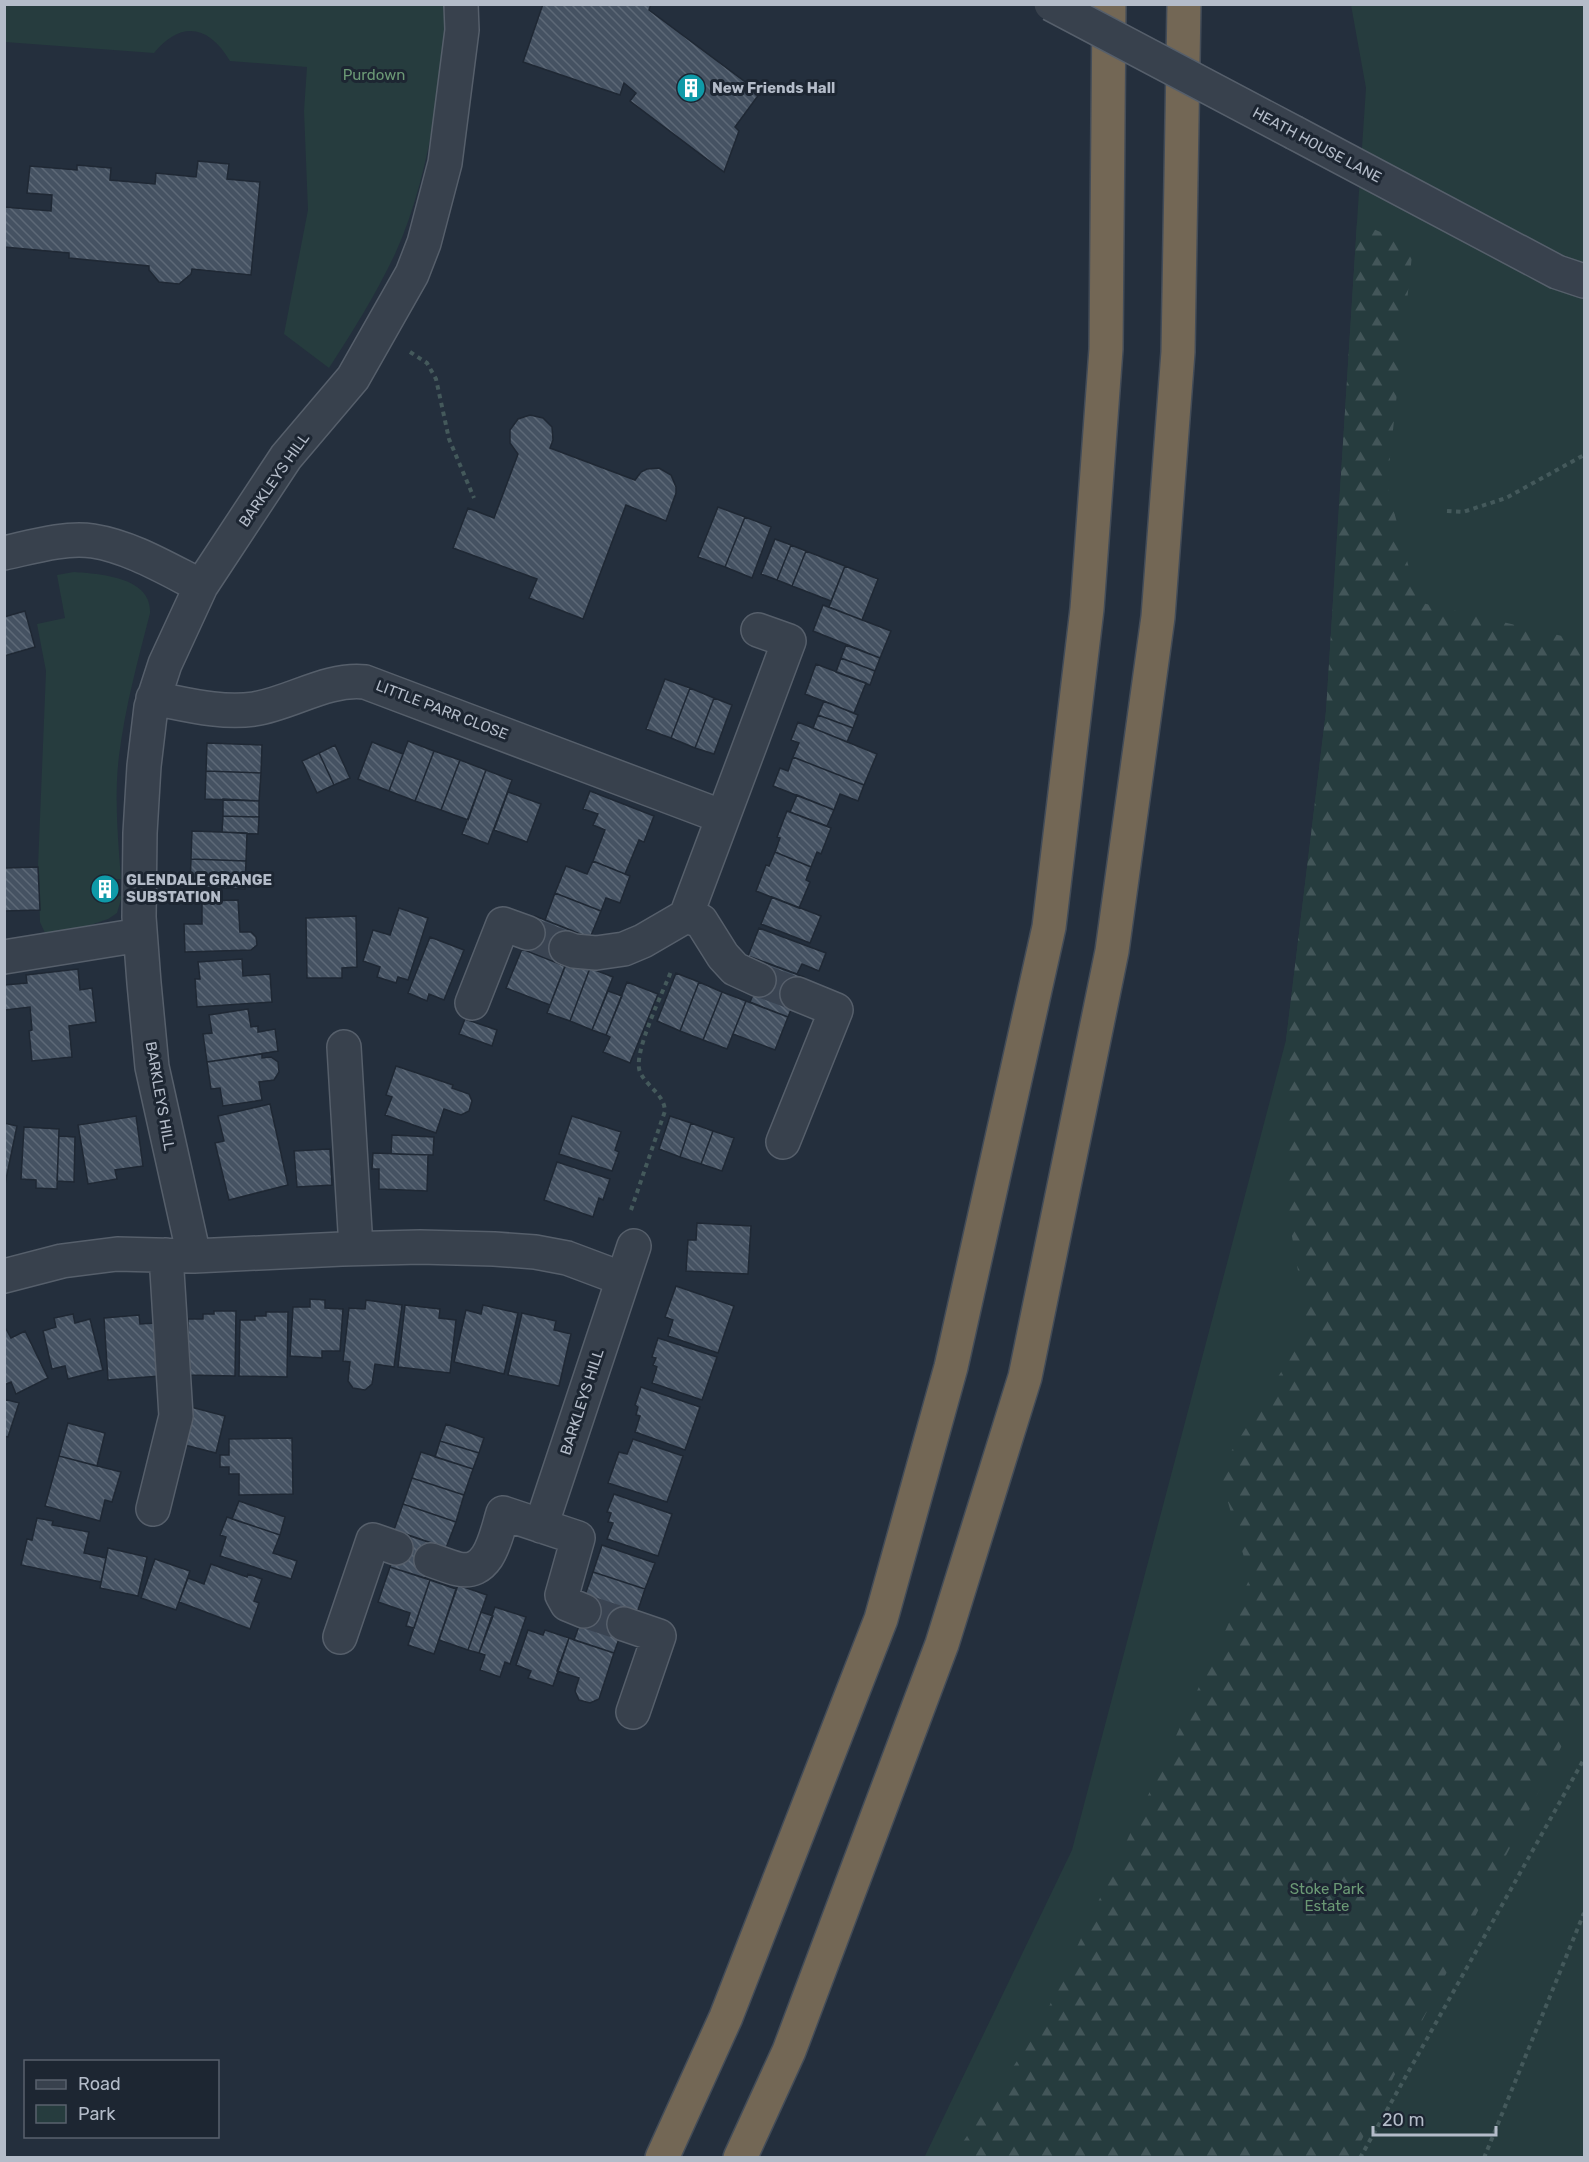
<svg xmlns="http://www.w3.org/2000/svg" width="1589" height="2162" viewBox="0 0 1589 2162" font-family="Rubik,sans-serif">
	<defs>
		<pattern id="forest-firs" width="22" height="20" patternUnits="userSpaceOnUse" patternTransform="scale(1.5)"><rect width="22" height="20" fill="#263c3e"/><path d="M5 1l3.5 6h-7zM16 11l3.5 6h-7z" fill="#435659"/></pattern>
		<pattern id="building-back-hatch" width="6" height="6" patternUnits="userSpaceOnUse" patternTransform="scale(1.5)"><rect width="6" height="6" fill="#455262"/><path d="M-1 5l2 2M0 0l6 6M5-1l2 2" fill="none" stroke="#5d6977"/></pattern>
	</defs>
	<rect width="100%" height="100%" fill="#242f3d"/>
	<path fill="#263c3e" d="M4,5H443C448,39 442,75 436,109C427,158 416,208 395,254C376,294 353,331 329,368L284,334L308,210L304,111L307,67L230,61C209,25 181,20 154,53L5,42Z
		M1351,5H1584V2157L924,2158L1072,1850L1286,1040L1326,711L1358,206L1366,88Z
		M74,572C100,574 152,577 150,613C138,660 125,707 119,756C114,797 118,839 121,879L100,880V897L122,896L117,913L108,919L56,937L45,933L40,922L38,867L46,671L37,624L65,618L57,575Z"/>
	<path fill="url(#forest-firs)" d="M1357,222L1413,246L1387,485L1418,602L1562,636L1584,628V1702L1353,2157H953L1039,2028L1250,1578L1219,1471L1308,1329L1284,1190L1286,1040L1326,711Z"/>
	<path fill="url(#building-back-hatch)" stroke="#1f2834" stroke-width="1.5" d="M543,4H651L649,10L760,93L735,127L739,131L724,172L630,101L636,93L624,83L620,95L523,62Z
		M198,161L229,164L227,179L260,182L251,275L192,269L191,274L179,284L159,282L149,270V266L69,258V253L4,247V207L51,211L52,195L27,193L30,166L77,170V165L111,168L110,180L155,184L156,173L196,177Z
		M530,415L543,418L552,427L553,440L550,448L635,480L641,472L647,469L659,468L671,475L676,487V493L666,521L626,505L583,619L529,598L537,579L453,548L468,508L494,518L518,454L510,443V430L518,419Z
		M718,507L745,517L725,567L698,557Z
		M745,517L771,527L752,578L725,567Z
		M775,539L791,545L777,580L761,574Z
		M791,545L806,551L792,586L777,580Z
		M806,551L845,566L831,601L792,586Z
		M845,566L878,579L862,620L829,607Z
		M823,605L891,631L880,658L813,631Z
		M25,611L35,647L4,656V617Z
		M846,645L880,658L875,671L841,658Z
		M841,658L875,671L870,685L836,672Z
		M816,664L866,683L854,713L805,694Z
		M665,679L690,688L671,738L646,729Z
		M690,688L714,698L695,748L671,738Z
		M714,698L732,705L714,754L695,748Z
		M824,701L858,715L853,728L818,715Z
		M818,715L853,728L847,742L813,728Z
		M798,722L877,754L864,785L793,757L799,743L791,740Z
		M408,741L434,751L415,801L389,791Z
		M372,742L403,754L389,791L358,779Z
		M207,743L262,745L261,773L206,771Z
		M335,745L350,778L334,785L319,753Z
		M434,751L460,760L441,810L415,801Z
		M319,753L334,785L317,793L302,761Z
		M793,757L864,785L858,801L840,794L834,810L773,786L780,768L788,771Z
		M460,760L486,770L468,820L441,810Z
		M486,770L512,780L488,844L462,834Z
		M206,771L261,773L259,801L205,799Z
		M590,791L654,816L644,842L639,840L625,874L593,861L605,830L593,825L598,814L583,809Z
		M508,792L541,804L527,842L494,830Z
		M797,795L834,810L827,826L790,812Z
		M223,799L259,801V817L223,816Z
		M787,811L831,828L821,854L817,852L811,867L775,852L780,838L777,837Z
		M223,816L259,817L258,834L222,832Z
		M192,831L247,833L246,861L191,859Z
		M775,852L811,867L806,880L810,882L799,908L756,891L766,865L769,866Z
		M191,859L246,861L245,889L190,887Z
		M593,861L630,876L620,903L606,898L601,911L555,893L566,866L587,874Z
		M38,867L40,910L4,911V868Z
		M99,880H109L110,897L100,898Z
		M555,893L601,911L590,938L545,920Z
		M772,897L821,916L810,943L761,924Z
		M238,900L240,932H251L256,937L257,945L251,950L185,952L184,924H202V901Z
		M399,908L428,918L408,980L398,977L396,983L377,977L380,967L363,961L373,930L390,935Z
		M356,916L357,967L342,968V978H307L306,918Z
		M535,916L573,931L560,963L522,949Z
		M759,928L826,953L819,971L802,964L797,974L748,956Z
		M430,937L464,950L444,1000L429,994L427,1001L408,993Z
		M522,949L565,966L550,1005L506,988Z
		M242,959L243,976L270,974L272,1002L197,1007L195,979H200L198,962Z
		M568,959L590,968L570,1021L547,1013Z
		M766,963L804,977L788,1017L750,1002Z
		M590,968L613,977L592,1030L570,1021Z
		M78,969L80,990L92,988L96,1022L69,1026L72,1057L32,1061L29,1031L32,1030L30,1007L5,1010L4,985L27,983L26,975Z
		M676,973L699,982L680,1031L657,1021Z
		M627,982L658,994L630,1063L603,1052L610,1037L606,1035Z
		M699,982L722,992L703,1040L680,1031Z
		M608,991L622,996L606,1035L592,1030Z
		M722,992L746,1001L727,1049L703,1040Z
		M746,1001L788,1017L775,1050L733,1034Z
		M248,1009L251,1027L258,1026V1032L275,1029L278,1051L207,1062L203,1034L212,1033L209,1015Z
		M465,1019L497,1030L492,1046L459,1034Z
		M262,1054V1058L271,1057L278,1062L279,1072L274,1080L259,1082L262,1100L223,1106L220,1088L211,1089L207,1062Z
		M396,1066L453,1085L452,1088L469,1094L472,1101L469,1111L461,1115L444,1109L436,1133L385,1115L392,1097L386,1095Z
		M270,1104L288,1185L229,1200L215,1143L224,1141L218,1116Z
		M136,1116L143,1166L115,1170L117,1179L88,1184L78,1125Z
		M572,1116L621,1132L615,1150L619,1152L612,1171L559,1154Z
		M670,1116L691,1123L680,1157L659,1149Z
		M4,1123L17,1126L5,1184H4Z
		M691,1123L713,1131L701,1164L680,1157Z
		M24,1127L59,1129L57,1189L36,1188V1180L21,1179Z
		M713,1131L734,1138L722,1171L701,1164Z
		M392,1135L434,1137L433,1155L391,1154Z
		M59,1136L75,1137L74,1182L57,1181Z
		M330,1149L332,1185L297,1187L294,1151Z
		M373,1153L428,1155L427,1191L379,1189V1169H372Z
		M557,1162L610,1179L603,1200L599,1198L593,1217L544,1200Z
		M697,1223L751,1226L748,1274L686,1271L688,1240H696Z
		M676,1286L734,1306L718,1353L668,1336L673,1320L665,1317Z
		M310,1299L325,1300V1308L343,1309L340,1351H322V1358L290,1356L293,1307H310Z
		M366,1300L402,1305L394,1367L375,1364L372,1384L365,1390L353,1388L348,1381L350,1362L343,1361L349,1308L365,1309Z
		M405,1305L440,1309L439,1318L456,1320L450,1373L398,1367Z
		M483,1305L518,1313L504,1374L454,1362L466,1310L481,1314Z
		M214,1311H236L235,1376L187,1375L188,1319H203V1314H214Z
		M266,1312H288L287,1377L239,1376L240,1320H255V1316H266Z
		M522,1313L556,1321L554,1330L571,1334L559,1386L508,1375Z
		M73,1314L75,1323L90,1319L103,1370L68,1379L65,1366L52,1369L43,1331L56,1327L54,1318Z
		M139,1315L140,1324L156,1323L160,1376L108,1380L104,1318Z
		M6,1329L11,1338L25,1331L48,1378L16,1394L11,1382L4,1385V1330Z
		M658,1338L717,1357L702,1400L652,1383L657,1367L653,1365L656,1358L652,1357Z
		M641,1387L700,1407L685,1450L635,1432L640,1416L636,1415L638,1407L635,1405Z
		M4,1399L19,1403L8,1437L4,1436Z
		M187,1406L225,1416L216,1453L177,1443Z
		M68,1423L105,1433L97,1466L59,1456Z
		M446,1424L484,1438L479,1453L440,1441Z
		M292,1438L293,1494L239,1495V1474H229V1467H220V1455H229V1439Z
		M633,1439L683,1456L667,1502L608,1483L619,1452L627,1454Z
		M440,1441L479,1453L473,1469L435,1457Z
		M421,1452L473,1469L464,1495L412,1478Z
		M59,1456L121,1472L112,1502L105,1500L100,1521L45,1506Z
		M412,1478L464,1495L456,1522L403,1504Z
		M614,1494L672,1514L658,1556L607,1539L613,1523L608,1522L611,1513L607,1512Z
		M239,1501L285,1517L280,1535L232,1519Z
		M403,1504L456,1522L446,1548L394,1530Z
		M227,1517L280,1535L273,1553L297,1561L291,1579L220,1556L226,1537L220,1535Z
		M37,1518L53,1521L52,1525L89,1532L84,1553L106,1558L101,1582L21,1565L27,1539L32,1540Z
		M401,1533L437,1545L425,1578L390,1567Z
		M602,1545L655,1563L645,1589L593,1572Z
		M108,1548L147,1557L138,1596L100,1588Z
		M155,1559L190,1571L176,1610L141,1598Z
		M211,1564L247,1577L248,1574L262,1579L254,1601L259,1603L250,1629L179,1602L188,1578L204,1584Z
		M390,1567L430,1580L414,1628L406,1626L410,1613L378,1602Z
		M593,1572L645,1589L636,1616L584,1598Z
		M430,1580L456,1589L434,1654L408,1645Z
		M458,1585L487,1595L468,1650L439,1640Z
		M588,1600L628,1613L614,1653L574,1640Z
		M495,1607L526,1617L510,1664L505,1662L500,1677L480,1670L485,1655L479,1653Z
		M481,1612L493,1616L479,1653L468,1650Z
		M528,1630L543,1635L545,1630L569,1638L553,1686L528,1678L531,1671L516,1665Z
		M569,1638L614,1653L599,1699L590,1703L579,1700L575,1691L579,1678L557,1671Z"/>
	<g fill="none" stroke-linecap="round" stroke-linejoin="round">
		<path stroke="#3a4452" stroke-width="33" stroke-dasharray="33 16" stroke-linecap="butt" d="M528,933L566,948
			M759,980L797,994
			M584,1611L624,1624"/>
		<g stroke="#565f6b" stroke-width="36">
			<path id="minor" d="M1295,133L1557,272L1584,281
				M4,553C32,547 64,537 93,541C131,547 167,569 201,586
				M153,698C185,704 221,714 254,709C292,703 326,678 365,682L723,817
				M686,916L701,921L723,956L735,969L759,980
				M566,948L574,951L596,953L624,949L643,941L686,916L789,641L758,630
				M4,957L140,935
				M472,1003L503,924L528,933
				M344,1047L356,1248
				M783,1142L836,1010L797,994
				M194,1256L152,1067L144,983L139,917L140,833L144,766L151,707L165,664L201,586L286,457L353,378L412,274L424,243L445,163L462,30L461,4
				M4,1276L62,1261L117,1254L194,1256L342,1249L420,1247L494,1249L535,1252L567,1258L623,1279
				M153,1509L176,1416L166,1255
				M541,1526L634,1246
				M431,1560C440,1563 449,1567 458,1569C490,1576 496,1535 503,1513L578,1538L562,1595L567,1604L584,1611
				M624,1624L659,1636L633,1712
				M340,1637L373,1540L396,1548"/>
		</g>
		<g stroke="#434c58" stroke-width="36">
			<path id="highway" d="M662,2158L726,2017L881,1619L951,1367L1049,927L1087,609L1106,349L1109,4
				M740,2158L789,2051L942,1644L1025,1377L1112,951L1158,617L1178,352L1184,4"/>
		</g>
		<path stroke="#44595b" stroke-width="4" stroke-dasharray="4.5 4.5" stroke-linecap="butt" d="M410,352L427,363L436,379L449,439L474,498
			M1447,511L1463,512L1506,498L1584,455
			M631,1210L665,1111C664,1094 647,1087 640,1072C632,1054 664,990 672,969
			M1360,2158L1584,1759
			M1484,2158L1584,1913"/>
		<use href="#minor" stroke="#38414d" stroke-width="33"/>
		<use href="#highway" stroke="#736755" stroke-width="33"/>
		<g stroke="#565f6b" stroke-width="36" stroke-linecap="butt">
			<path id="minor-bridge" d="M1051,4L1295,133"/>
		</g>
		<use href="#minor-bridge" stroke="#38414d" stroke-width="33"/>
	</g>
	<defs>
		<g id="building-disc" transform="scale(1.5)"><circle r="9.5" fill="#0f9aa8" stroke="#1d2632"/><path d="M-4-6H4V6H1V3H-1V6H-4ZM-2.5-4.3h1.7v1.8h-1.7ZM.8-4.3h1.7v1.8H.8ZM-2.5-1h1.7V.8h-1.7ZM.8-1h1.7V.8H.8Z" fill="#fff"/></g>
	</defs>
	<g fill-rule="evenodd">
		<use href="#building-disc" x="691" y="88"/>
		<use href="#building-disc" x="105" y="889"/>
	</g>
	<g text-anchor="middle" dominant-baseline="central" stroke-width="6" stroke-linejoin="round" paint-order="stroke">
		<g font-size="15" fill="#6b9975" stroke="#1d2632">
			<text x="374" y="75">Purdown</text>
			<text x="1327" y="1889">Stoke Park<tspan x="1327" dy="17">Estate</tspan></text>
		</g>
		<g font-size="15" font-weight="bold" fill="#b4bcc9" stroke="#1d2632" text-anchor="start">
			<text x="712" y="88">New Friends Hall</text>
			<text x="126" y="880">GLENDALE GRANGE<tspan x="126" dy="17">SUBSTATION</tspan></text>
		</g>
		<g font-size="15" fill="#b4bcc9" stroke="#1d2632">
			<text transform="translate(1317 145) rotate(28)">HEATH HOUSE LANE</text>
			<text transform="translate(274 480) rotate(-55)">BARKLEYS HILL</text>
			<text transform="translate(442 710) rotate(21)">LITTLE PARR CLOSE</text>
			<text transform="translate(160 1096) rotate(80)">BARKLEYS HILL</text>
			<text transform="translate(582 1402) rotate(-72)">BARKLEYS HILL</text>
		</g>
	</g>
	<rect width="1589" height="2162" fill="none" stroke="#b4bcc9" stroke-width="12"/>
	<rect x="24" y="2060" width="195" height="78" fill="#1d2632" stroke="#59626e" stroke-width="1.5"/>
	<rect x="36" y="2080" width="30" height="9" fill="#38414d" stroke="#59626e" stroke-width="1.5"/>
	<text x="78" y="2090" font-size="18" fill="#b4bcc9">Road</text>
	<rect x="36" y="2105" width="30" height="18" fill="#263c3e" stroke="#59626e" stroke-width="1.5"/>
	<text x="78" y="2120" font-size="18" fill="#b4bcc9">Park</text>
	<path d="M1373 2126v9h123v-9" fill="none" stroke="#b4bcc9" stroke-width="3"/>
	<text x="1382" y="2126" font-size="18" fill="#b4bcc9" stroke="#1d2632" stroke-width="4.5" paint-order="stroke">20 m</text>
</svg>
